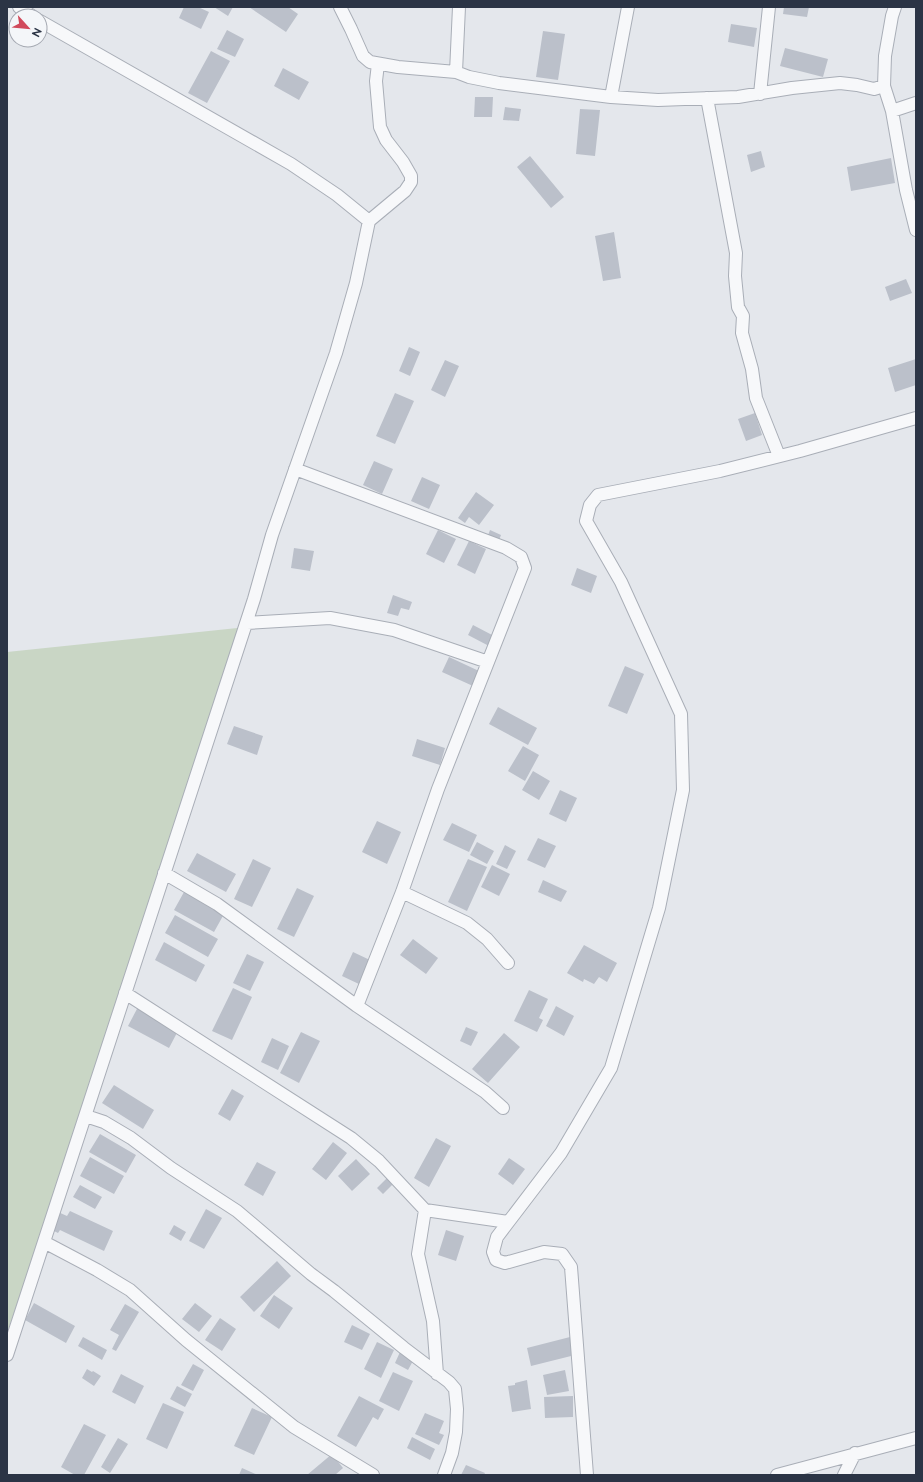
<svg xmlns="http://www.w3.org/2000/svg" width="923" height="1482" viewBox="0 0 923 1482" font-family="Raleway,sans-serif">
	<rect width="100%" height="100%" fill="#e4e7ec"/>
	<path fill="#c9d6c5" d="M247,627L7,1333V652Z"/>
	<path fill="#bbc0ca" d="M184,7H198L209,12L201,29L179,18Z
		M214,7H233L228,16Z
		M249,7H288L298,14L286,32Z
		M784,7H809L807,17L783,14Z
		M731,24L757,28L754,47L728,42Z
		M227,30L244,39L235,57L217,49Z
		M543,31L565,34L558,80L536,77Z
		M785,48L828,59L823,77L780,66Z
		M211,51L230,61L207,103L188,93Z
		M283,68L309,82L299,100L274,86Z
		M475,97H493L492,117H474Z
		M505,107L521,109L519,121L503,120Z
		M580,109L600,110L595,156L576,154Z
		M761,151L765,167L751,172L747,155Z
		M530,156L564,197L551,208L517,167Z
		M891,158L895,183L851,191L847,167Z
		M614,232L621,278L603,281L595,236Z
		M906,279L912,293L890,301L885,287Z
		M409,347L420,352L410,376L399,371Z
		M916,359V385L895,392L888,368Z
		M445,360L459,366L445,397L431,390Z
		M395,393L414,401L395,444L376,436Z
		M755,413L762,435L746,441L738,419Z
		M374,461L393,469L382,494L363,485Z
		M422,477L440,485L429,509L411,501Z
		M476,492L494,505L479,525L469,517L465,523L458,518Z
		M438,530L456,539L444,563L426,554Z
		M490,530L501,535L498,543L487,538Z
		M469,541L486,549L475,574L457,565Z
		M294,548L314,551L310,571L291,568Z
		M577,568L597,576L591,593L571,585Z
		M393,595L412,602L409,610L401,608L398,616L387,613Z
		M473,625L494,636L489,646L468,635Z
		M449,657L479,671L473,686L442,672Z
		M625,666L644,674L627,714L608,706Z
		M498,707L537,728L528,745L489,724Z
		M234,726L263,736L257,755L227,744Z
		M417,739L445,748L440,765L412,756Z
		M523,746L539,755L525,781L508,771Z
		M533,771L550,781L539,800L522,790Z
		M560,790L577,798L566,822L549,814Z
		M377,821L401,832L387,864L362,852Z
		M452,823L477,835L469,852L443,840Z
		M538,838L556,846L545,868L527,860Z
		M477,842L494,851L487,864L470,855Z
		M505,845L516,851L507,869L496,864Z
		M197,853L236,874L226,892L187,871Z
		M253,859L271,868L252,907L234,899Z
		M468,859L487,867L467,911L448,902Z
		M492,865L510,874L499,896L481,887Z
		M543,880L567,891L561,902L538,892Z
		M297,888L314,896L294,937L277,929Z
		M184,892L224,914L214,932L174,910Z
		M175,915L218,939L208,957L165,933Z
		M413,939L438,958L426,974L400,955Z
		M164,942L205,965L196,982L155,960Z
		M584,945L617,963L607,982L599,977L594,984L584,979L583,982L567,973Z
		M353,952L372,961L361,985L342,976Z
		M247,954L264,962L250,991L233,983Z
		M233,988L252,997L232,1040L212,1031Z
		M529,990L548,999L539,1018L543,1020L537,1032L514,1021Z
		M556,1006L574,1016L564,1036L546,1026Z
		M138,1007L179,1029L169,1048L128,1026Z
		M466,1027L478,1032L471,1046L460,1041Z
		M301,1032L320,1041L299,1083L280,1073Z
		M504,1033L520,1047L488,1083L472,1069Z
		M272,1038L289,1046L278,1070L261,1062Z
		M114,1085L154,1110L143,1129L102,1103Z
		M232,1089L244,1096L230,1121L218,1114Z
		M100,1134L136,1155L126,1173L89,1152Z
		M436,1138L451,1146L429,1187L414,1178Z
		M333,1142L347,1153L326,1180L312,1169Z
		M90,1157L124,1176L114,1194L80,1176Z
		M509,1158L525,1169L513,1185L498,1174Z
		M356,1159L370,1174L352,1191L338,1176Z
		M257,1162L276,1172L263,1196L244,1185Z
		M388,1177L394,1183L383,1194L377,1188Z
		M80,1185L102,1197L95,1209L73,1197Z
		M206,1209L222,1218L204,1249L189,1241Z
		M70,1211L113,1231L104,1251L60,1230L58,1233L50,1229L58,1212L67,1216Z
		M174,1225L186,1232L181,1241L169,1234Z
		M446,1230L464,1236L456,1261L438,1255Z
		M277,1261L291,1276L254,1312L240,1297Z
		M274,1295L293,1308L279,1329L260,1316Z
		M34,1303L75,1326L66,1343L25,1320Z
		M195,1303L212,1316L199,1332L182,1319Z
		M125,1304L139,1312L116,1351L112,1349L119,1335L110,1330Z
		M220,1318L236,1329L222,1351L205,1340Z
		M352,1325L370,1334L362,1350L344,1342Z
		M83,1337L107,1350L102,1360L78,1346Z
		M570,1337L575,1355L531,1366L527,1348Z
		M377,1342L394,1350L381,1378L364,1369Z
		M400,1352L414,1359L408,1370L395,1363Z
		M193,1364L204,1370L193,1391L181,1385Z
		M87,1369L92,1372L93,1371L101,1376L94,1386L82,1378Z
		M565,1370L569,1391L547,1395L543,1375Z
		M393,1372L413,1381L399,1411L379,1401Z
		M121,1374L144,1386L135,1404L112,1392Z
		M527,1380L531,1409L512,1412L508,1386L515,1385V1383Z
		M177,1386L192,1394L185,1407L170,1399Z
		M359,1396L384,1409L378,1420L373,1417L356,1447L337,1436Z
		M573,1396V1417L545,1418L544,1397Z
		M163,1403L184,1412L167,1449L146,1439Z
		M252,1408L272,1417L254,1455L234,1446Z
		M425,1413L444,1421L439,1433L444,1435L439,1445L415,1434Z
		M84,1424L106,1435L84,1475H75L61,1467Z
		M412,1437L435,1449L430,1460L407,1448Z
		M118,1438L128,1444L110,1473L101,1467Z
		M332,1454L343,1468L335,1475H307Z
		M466,1465L485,1473L484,1475H461Z
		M242,1468L258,1475H239Z"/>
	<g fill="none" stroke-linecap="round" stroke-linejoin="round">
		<g stroke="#a9aeb7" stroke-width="14">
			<path id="street" d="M19,7L32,16
				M340,7L351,29L363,56L370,62L398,67L456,72L469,77L499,83L611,97L658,100L738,97L792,88L840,83L857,85L874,89L884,86
				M895,7L892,16L885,56L884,86L892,111L906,190L916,230
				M40,21L291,164L337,195L369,221
				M456,72L459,7
				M760,94L769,7
				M611,97L628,7
				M707,98L736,253L735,276L738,307L743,316L742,333L752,369L756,398L779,456
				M892,111L916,103
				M295,469L506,548L521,557L525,568L438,789L402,892L357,1006
				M247,623L330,618L394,630L488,662
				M164,873L217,904L357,1006L485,1092L503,1108
				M402,892L467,923L487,939L508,963
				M125,993L351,1138L379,1161L425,1210L508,1222
				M86,1116L104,1122L131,1138L171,1168L237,1211L311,1274L334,1291L404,1348L449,1382L455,1389L457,1409L456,1432L452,1453L444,1475
				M425,1210L418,1254L433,1321L437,1374
				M44,1242L97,1270L130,1290L186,1340L294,1427L373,1475
				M7,1355L254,599L272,535L336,353L356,283L369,221L405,191L411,182V176L403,162L386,140L380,127L376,81L378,64
				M587,1475L571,1267L562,1254L544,1252L505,1263L496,1260L493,1252L497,1237L561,1153L611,1068L659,908L683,790L681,714L621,582L586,521L590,505L598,495L720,471L800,451L916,418
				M777,1475L916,1438
				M844,1475L855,1453"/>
		</g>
		<use href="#street" stroke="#f7f8fa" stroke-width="12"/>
	</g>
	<rect width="923" height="1482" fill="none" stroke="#2b3445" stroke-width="16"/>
	<g transform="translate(28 28) rotate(117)"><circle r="19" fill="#f4f6f9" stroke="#a4a8b1"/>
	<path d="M0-3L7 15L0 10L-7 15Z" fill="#d1495b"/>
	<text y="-6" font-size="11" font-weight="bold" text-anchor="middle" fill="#2b3445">N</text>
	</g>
</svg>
